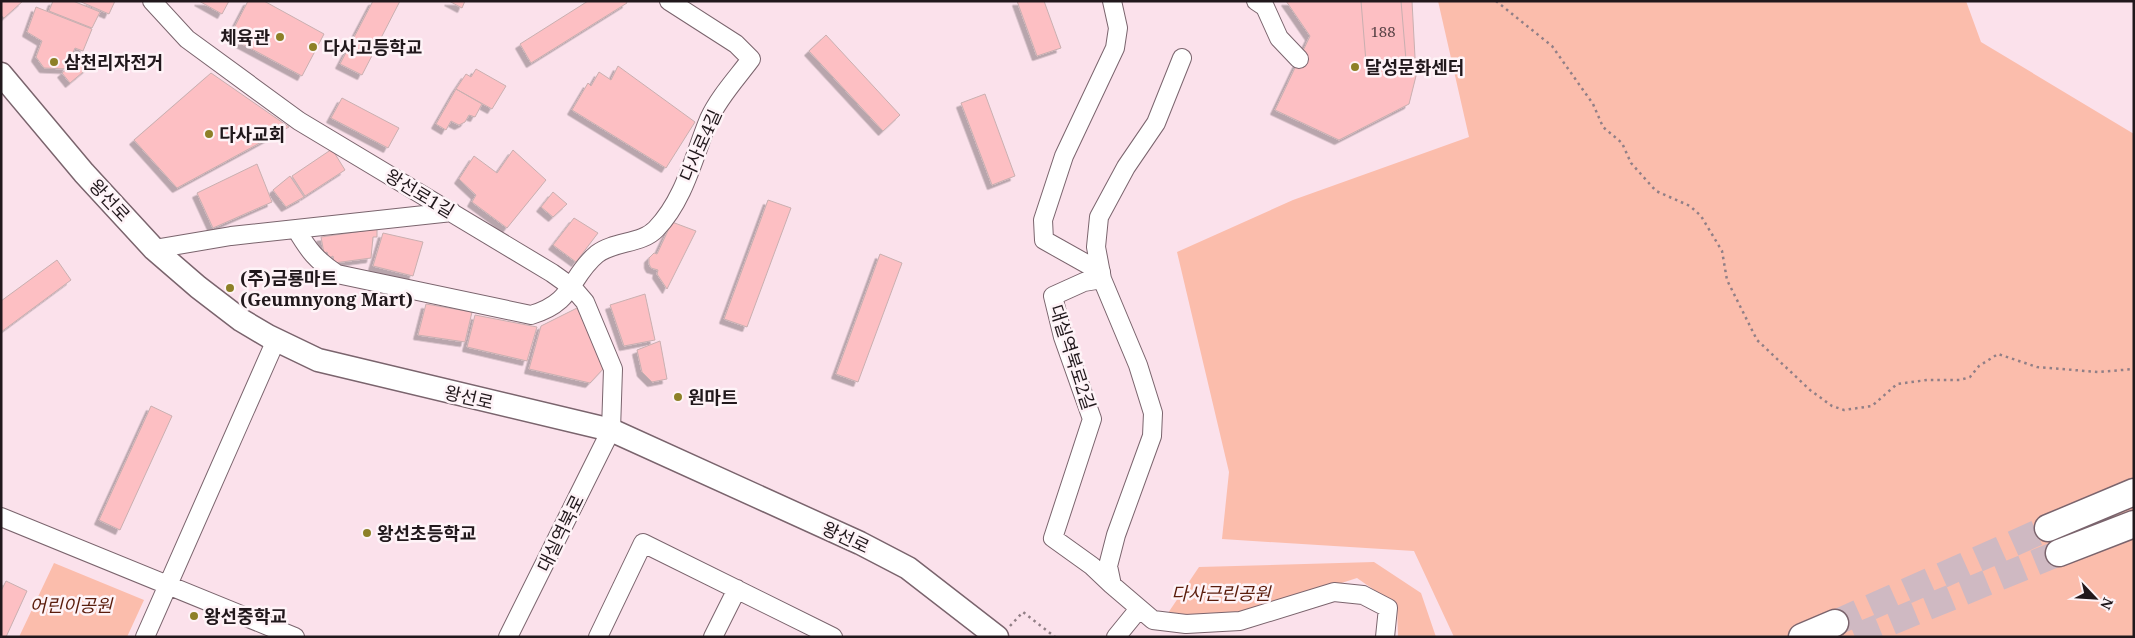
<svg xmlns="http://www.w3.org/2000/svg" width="2135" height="638" viewBox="0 0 2135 638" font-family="'Noto Serif','Noto Sans KR',serif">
	<defs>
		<filter id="shadow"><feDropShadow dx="-4.5" dy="4.5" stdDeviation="0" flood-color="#0004"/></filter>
	</defs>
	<rect width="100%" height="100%" fill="#fbe1eb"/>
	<path fill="#fbbdac" d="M1438,1H1966L1981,42L2134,134V637H1454L1414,551L1222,539L1229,472L1177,252L1293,200L1469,137Z
		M1374,562L1421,593L1436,637H1398L1397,606L1357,578L1227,620L1164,619L1199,567Z
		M54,563L144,600L127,637H19Z"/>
	<path fill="#fdbfc3" stroke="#c9afb0" filter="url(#shadow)" d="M1,1H23L4,18L1,15Z
		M53,1H73L100,12L92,28L49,11Z
		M79,1H115L109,14Z
		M199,1H229L222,14Z
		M248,1H264L324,34L302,76L235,40L240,31L234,28Z
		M373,1H400L362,75L340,64Z
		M449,1H465L462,8Z
		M588,1H626L627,3L531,63L520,44Z
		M1017,1H1044L1061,48L1037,56Z
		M1286,1H1412L1416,76L1409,104L1339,140L1275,110L1310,36Z
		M1361,1H1401L1407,72L1366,62Z
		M36,7L92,29L83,51L75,48L66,69L44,68L36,57L42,41L27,32Z
		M826,35L900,115L883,131L809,51Z
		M82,56L89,67L70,83L62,73Z
		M618,66L695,122L666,168L572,110L588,83L591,86L599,72L611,80Z
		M476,69L506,86L492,109L456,89L466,74L471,77Z
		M211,73L289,127L177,188L134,140Z
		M456,89L482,104L475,117L469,115L465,122L459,125L451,121L446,130L436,124Z
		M985,94L1015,176L992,185L961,103Z
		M342,98L399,128L388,148L331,118Z
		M332,149L345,170L305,196L292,176Z
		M513,150L546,180L507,228L472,202L476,195L459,179L474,156L497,173Z
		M257,164L272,202L213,228L197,193Z
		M290,176L304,197L286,207L273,190Z
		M553,192L567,204L553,217L541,207Z
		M768,200L791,208L747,327L724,319Z
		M574,218L598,233L576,262L553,245Z
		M672,222L696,231L667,289L657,274L658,270L651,268L649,264V258L654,253L657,254Z
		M377,229V237H373L371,258L334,263L333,256L329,258L327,252L324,253L321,237Z
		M383,233L423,242L413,276L373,266Z
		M880,254L902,263L858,382L836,374Z
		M57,260L71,280L1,332V301Z
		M645,294L655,340L624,346L610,305Z
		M426,304L472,312L465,342L418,335Z
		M577,308L605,367L590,383L529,369L541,326Z
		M475,315L537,327L527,361L467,347Z
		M660,341L667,379L652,382L642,372L637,350Z
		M151,406L172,416L120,530L99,520Z
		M6,581L27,591L6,637H1V591Z"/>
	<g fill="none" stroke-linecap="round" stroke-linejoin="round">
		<path stroke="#cfb9c2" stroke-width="26" stroke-dasharray="26 13" stroke-linecap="butt" d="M1835,623L2048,528
			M1855,637L2059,553"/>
		<g stroke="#7a646d" stroke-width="20">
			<path id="minor" d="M152,1L187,39L299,121L552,273L573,288L585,302L613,369L611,430L508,637
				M1256,1L1265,7L1279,38L1299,59
				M1182,58L1156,123L1126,167L1099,217L1096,247L1102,279L1138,365L1153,413L1152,436L1116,535L1108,566L1112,585L1153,620L1186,624L1240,621L1334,592L1363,595L1388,608L1385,637
				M296,229C309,251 316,260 337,274L531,315C575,302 569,277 597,254C614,241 642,244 656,229C685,199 694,155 709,119C719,97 737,78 751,59L736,44L669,1
				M154,249L231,236L452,212
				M1101,272L1044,240L1043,220L1064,156L1115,48L1118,28L1112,1
				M1102,279L1084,282L1053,296L1063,337L1092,419L1053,538L1092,566L1112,585
				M1,517L295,637
				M145,637L276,340
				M598,637L643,543L833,637
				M713,637L737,589
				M1116,637L1138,610"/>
		</g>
		<g stroke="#7a646d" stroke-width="25">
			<path id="major" d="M1,74L84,173L154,249L198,287L241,320L268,336L318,360L611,430L860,543L908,568L997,637"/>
		</g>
		<g stroke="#7a646d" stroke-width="29">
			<path id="highway" d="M2048,528L2134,492
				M2059,553L2134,524
				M1802,637L1835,623"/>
		</g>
		<path stroke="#917f86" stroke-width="2.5" stroke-dasharray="2.5 4" stroke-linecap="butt" d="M1496,1L1552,46L1593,104L1603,127L1622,143L1631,163L1656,191L1690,206L1701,216L1722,251L1727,280L1757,340L1810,390L1832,406L1844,410L1872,406L1897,384L1927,380H1960L1970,377L1979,366L1998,354L2037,367L2098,372L2134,369
			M1010,626L1023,612L1055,637"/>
		<use href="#minor" stroke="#fff" stroke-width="18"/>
		<use href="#major" stroke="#fff" stroke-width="22"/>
		<use href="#highway" stroke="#fff" stroke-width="26"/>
	</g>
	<g fill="#8d8027" stroke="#fef3f7" stroke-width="2">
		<circle cx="280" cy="37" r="5"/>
		<circle cx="313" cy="47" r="5"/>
		<circle cx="54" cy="62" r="5"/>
		<circle cx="1355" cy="67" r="5"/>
		<circle cx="209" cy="134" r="5"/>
		<circle cx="230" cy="288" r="5"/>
		<circle cx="678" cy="397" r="5"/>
		<circle cx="367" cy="533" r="5"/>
		<circle cx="194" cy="616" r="5"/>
	</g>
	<g text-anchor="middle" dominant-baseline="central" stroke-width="5" stroke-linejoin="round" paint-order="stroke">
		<g font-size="15" fill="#584246">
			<text x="1383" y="31">188</text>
		</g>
		<g font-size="18" font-weight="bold" fill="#21181c" stroke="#fef3f7" text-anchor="start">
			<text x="270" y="37" text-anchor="end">체육관</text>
			<text x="323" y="47">다사고등학교</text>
			<text x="64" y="62">삼천리자전거</text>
			<text x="1365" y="67">달성문화센터</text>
			<text x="219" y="134">다사교회</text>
			<text x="240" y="278">(주)금룡마트<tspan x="240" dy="21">(Geumnyong Mart)</tspan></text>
			<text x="688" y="397">원마트</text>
			<text x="377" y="533">왕선초등학교</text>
			<text x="204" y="616">왕선중학교</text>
		</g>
		<g font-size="18" fill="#21181c" stroke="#fef3f7">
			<text transform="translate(700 145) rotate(-66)">다사로4길</text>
			<text transform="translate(420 193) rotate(31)">왕선로1길</text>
			<text transform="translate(110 200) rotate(47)">왕선로</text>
			<text transform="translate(1073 357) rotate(72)">대실역북로2길</text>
			<text transform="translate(469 397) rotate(13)">왕선로</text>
			<text transform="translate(560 533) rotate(-64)">대실역북로</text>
			<text transform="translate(846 537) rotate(25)">왕선로</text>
		</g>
		<g font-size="18" font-style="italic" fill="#5a1c0b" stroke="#fef3f7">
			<text x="1221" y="593">다사근린공원</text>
			<text x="71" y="605">어린이공원</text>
		</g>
	</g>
	<rect width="2135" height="638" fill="none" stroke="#21181c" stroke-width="5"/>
	<g transform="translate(2095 598) rotate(115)" stroke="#fef3f7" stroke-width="4" paint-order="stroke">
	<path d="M0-4L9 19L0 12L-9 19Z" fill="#21181c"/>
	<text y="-8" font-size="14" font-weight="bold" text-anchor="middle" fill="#21181c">N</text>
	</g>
</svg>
